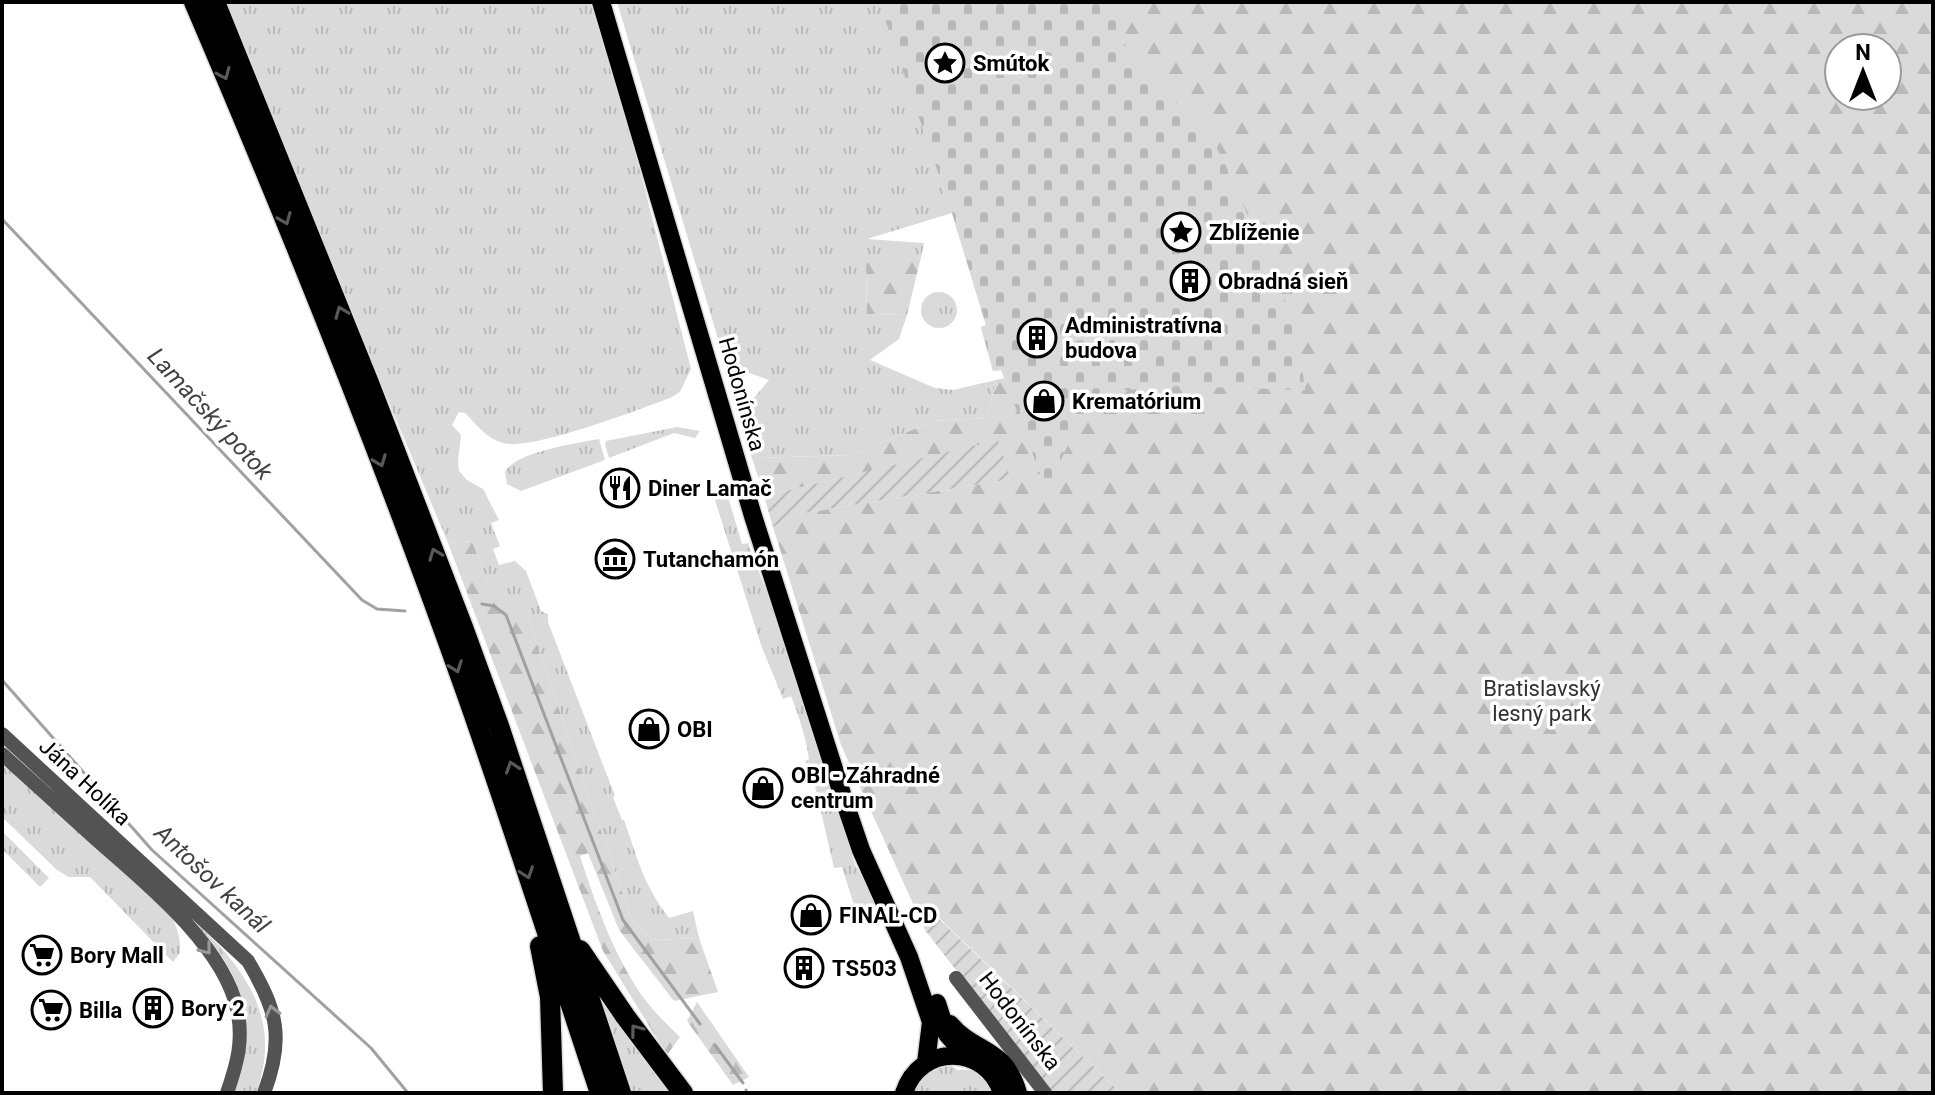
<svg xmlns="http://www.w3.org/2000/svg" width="1935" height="1095" viewBox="0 0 1935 1095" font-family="Roboto,sans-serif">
	<defs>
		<pattern id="grass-tufts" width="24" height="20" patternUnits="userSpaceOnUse" patternTransform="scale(2)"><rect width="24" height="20" fill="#dadada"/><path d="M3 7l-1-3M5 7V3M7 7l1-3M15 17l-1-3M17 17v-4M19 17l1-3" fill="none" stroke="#b9b9b9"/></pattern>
		<pattern id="forest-firs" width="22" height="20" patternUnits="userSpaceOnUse" patternTransform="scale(2)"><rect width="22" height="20" fill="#dadada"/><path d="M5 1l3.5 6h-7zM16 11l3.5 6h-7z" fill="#b9b9b9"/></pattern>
		<pattern id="cemetery-stones" width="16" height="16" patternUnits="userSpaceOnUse" patternTransform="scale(2)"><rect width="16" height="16" fill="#dadada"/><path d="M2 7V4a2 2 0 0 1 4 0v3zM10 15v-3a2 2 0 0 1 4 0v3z" fill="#b9b9b9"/></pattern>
		<pattern id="garden-furrows" width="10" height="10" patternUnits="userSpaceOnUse" patternTransform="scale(2)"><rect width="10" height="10" fill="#dadada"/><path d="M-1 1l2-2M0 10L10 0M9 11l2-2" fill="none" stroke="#b9b9b9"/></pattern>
	</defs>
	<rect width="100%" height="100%" fill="#fff"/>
	<path fill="url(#grass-tufts)" d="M221,2H590L635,151L691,369L680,392L670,398C637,410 532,451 503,443C487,439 476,424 465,413L459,412L452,425L461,435L458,461L459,471L467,480L483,489L499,520L491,523L500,546L493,549L499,565L515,561L526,571L541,611L548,614V622L615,796L613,797L622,820H624C638,859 642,882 669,918L693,911L699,938L653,940L631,918L525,610L487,580L472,541L448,543Z
		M617,2H879L952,213L867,239L924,243L921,257L866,264L867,314L907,315L899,339L870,360L935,388L953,390L996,380L987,418L934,421L851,455L752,458L741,432L747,406L769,380L741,370L722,352Z
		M921 310a18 18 0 1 1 36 0a18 18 0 1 1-36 0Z
		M677,427L700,431L695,438L674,433L609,458L605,444L606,441Z
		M599,439L605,460L521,491L507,484L505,472C515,452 577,443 599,439Z
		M726,490L742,544L748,543L785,641L855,865L874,897V912L859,921L842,867L834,868L815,786L805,761L809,759C806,738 799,716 791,696L783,699L761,645L713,494Z
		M2,765L17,774L170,913C177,927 181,938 180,953L173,962L90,877H69L57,870L2,817Z
		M2,831L49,878L40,887L2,849Z
		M189,916C243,965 284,1017 256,1093H234C250,1048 251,1001 224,960C214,945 198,932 189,916Z
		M600,995L674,1093H633Z
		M948,1063L957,1070H974L987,1082L992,1093H909L919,1076Z"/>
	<path fill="url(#forest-firs)" fill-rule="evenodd" d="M879,2H1933V1093H1121L939,918L925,930L841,745L773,527L798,514L1010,479L998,441L764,496L752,458L851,455L934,421L987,418L996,380L1004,378L1001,370L993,371L981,327L986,325L952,213ZM1839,48H1887V96H1839Z
		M921,257L907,315L867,314L866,263Z
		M472,541L487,580L525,610L631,918L653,940L699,938L718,992L674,1001L619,930L588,853L580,856C596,905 615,959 646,1001C656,1014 669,1026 680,1037L667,1055L603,951L448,543Z
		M697,1002L749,1077L733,1085L687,1021Z"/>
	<path fill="url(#cemetery-stones)" d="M879,2H1119L1123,42L1167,98L1199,117L1224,161L1297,328L1305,390L1171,386L1115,391L1089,402L1046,490L1002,370L993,371L981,327L986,325L952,213Z"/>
	<path fill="url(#garden-furrows)" d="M998,440L1011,479L798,514L773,527L764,496Z
		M938,918L1121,1093H1051L925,930Z"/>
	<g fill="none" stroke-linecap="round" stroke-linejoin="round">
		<path stroke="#a1a1a1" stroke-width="3" d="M2,219L362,600L377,609L405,611
			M482,604L494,606L506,615L623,920L700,1024
			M2,680L152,850L371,1048L408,1093
			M715,1045L743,1083
			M746,1090L747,1093"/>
		<g stroke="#dbdbdb" stroke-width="21">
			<path id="major" d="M601,2L753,516L843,797L861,850L909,957L931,1022L926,1063
				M937,1003L947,1034L967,1057
				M950,1024C975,1054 1005,1046 1018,1093
				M904,1093C920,1043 986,1044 1002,1093"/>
		</g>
		<g stroke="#dbdbdb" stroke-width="23">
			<path id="highway" d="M194,2C292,231 385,463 468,698C514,829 556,961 600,1093
				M215,2L369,383L463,627L499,726L621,1093
				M540,946L550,997L553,1093
				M580,950L625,1016L683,1093"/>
		</g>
		<path stroke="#535353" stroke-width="14" d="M2,734L248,961C277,1010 285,1038 264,1093
			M2,754C34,783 66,812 98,841C145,882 224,946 237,1009C244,1040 237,1064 227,1093
			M956,978L1045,1093"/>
		<use href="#major" stroke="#000" stroke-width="18"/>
		<use href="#highway" stroke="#000" stroke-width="20"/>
	</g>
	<defs><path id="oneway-chevron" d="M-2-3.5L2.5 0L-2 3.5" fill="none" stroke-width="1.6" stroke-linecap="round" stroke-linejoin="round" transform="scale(2)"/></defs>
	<g stroke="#595959">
		<use href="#oneway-chevron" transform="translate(224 74) rotate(67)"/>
		<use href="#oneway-chevron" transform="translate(285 219) rotate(68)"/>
		<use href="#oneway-chevron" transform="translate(341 312) rotate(-112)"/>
		<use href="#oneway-chevron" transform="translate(380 461) rotate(69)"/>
		<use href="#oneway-chevron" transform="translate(435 554) rotate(-111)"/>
		<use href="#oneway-chevron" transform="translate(456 667) rotate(70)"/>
		<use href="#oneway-chevron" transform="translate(512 767) rotate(-108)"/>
		<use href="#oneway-chevron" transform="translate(527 873) rotate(71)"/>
		<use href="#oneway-chevron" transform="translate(636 1030) rotate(-127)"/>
	</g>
	<g stroke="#989898">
		<use href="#oneway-chevron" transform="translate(206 949) rotate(52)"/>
		<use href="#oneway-chevron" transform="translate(272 1011) rotate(-104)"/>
	</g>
	<defs>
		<g id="sight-ring" transform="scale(2)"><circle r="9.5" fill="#fff" stroke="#000" stroke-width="1.5"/><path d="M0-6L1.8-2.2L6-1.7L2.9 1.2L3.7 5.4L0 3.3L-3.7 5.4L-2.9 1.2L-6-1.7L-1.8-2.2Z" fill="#000"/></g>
		<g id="building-ring" transform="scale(2)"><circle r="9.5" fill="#fff" stroke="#000" stroke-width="1.5"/><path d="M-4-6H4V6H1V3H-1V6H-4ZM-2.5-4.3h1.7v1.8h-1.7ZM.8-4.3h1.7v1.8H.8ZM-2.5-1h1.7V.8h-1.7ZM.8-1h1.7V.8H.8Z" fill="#000"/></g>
		<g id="shop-ring" transform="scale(2)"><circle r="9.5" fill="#fff" stroke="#000" stroke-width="1.5"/><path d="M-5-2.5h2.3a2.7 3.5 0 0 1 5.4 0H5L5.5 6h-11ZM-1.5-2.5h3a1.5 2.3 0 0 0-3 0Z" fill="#000"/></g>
		<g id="restaurant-ring" transform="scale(2)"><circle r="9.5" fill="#fff" stroke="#000" stroke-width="1.5"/><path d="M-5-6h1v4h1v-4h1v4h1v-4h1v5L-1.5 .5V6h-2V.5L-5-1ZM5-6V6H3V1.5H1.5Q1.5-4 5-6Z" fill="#000"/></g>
		<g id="museum-ring" transform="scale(2)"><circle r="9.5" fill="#fff" stroke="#000" stroke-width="1.5"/><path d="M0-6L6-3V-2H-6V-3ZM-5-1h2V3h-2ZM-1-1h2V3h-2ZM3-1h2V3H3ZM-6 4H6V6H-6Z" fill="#000"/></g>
		<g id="supermarket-ring" transform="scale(2)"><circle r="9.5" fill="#fff" stroke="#000" stroke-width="1.5"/><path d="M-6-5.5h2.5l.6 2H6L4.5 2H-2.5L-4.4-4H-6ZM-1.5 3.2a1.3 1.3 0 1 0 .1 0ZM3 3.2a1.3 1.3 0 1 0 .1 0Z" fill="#000"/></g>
	</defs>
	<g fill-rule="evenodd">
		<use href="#sight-ring" x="945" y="63"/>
		<use href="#sight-ring" x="1181" y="232"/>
		<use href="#building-ring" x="1190" y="281"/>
		<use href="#building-ring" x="1037" y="338"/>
		<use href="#shop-ring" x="1044" y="401"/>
		<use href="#restaurant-ring" x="620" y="488"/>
		<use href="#museum-ring" x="615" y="559"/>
		<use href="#shop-ring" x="649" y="729"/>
		<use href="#shop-ring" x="763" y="788"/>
		<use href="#shop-ring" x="811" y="915"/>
		<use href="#supermarket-ring" x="42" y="955"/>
		<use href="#building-ring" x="804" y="968"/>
		<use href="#building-ring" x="153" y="1008"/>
		<use href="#supermarket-ring" x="51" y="1010"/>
	</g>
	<g text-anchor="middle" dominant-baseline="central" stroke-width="7" stroke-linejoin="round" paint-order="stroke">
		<g font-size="22" font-weight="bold" fill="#000" stroke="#fff" text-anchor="start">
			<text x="973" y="63">Smútok</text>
			<text x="1209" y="232">Zblíženie</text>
			<text x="1218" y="281">Obradná sieň</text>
			<text x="1065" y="325">Administratívna<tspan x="1065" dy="25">budova</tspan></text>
			<text x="1072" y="401">Krematórium</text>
			<text x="648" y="488">Diner Lamač</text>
			<text x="643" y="559">Tutanchamón</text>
			<text x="677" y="729">OBI</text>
			<text x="791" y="775">OBI - Záhradné<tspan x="791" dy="25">centrum</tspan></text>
			<text x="839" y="915">FINAL-CD</text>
			<text x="70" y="955">Bory Mall</text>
			<text x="832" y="968">TS503</text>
			<text x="181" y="1008">Bory 2</text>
			<text x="79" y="1010">Billa</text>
		</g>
		<g font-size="22" fill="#000" stroke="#fff">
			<text transform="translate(742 394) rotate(74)">Hodonínska</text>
			<text transform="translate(85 782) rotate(43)">Jána Holíka</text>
			<text transform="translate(1020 1021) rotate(52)">Hodonínska</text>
		</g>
		<g font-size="22" fill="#313131" stroke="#fff">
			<text x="1542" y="688">Bratislavský<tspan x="1542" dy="25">lesný park</tspan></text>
		</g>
		<g font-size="24" font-style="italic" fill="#424242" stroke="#fff">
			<text transform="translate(210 414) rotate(47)">Lamačský potok</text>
			<text transform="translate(212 879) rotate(43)">Antošov kanál</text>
		</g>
	</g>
	<rect width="1935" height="1095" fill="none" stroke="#000000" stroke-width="8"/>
	<g transform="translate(1863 72)"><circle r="38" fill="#ffffff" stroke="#999999" stroke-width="2"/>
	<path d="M0-6L14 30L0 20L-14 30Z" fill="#000000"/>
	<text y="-12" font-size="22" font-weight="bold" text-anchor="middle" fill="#000000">N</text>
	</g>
</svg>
